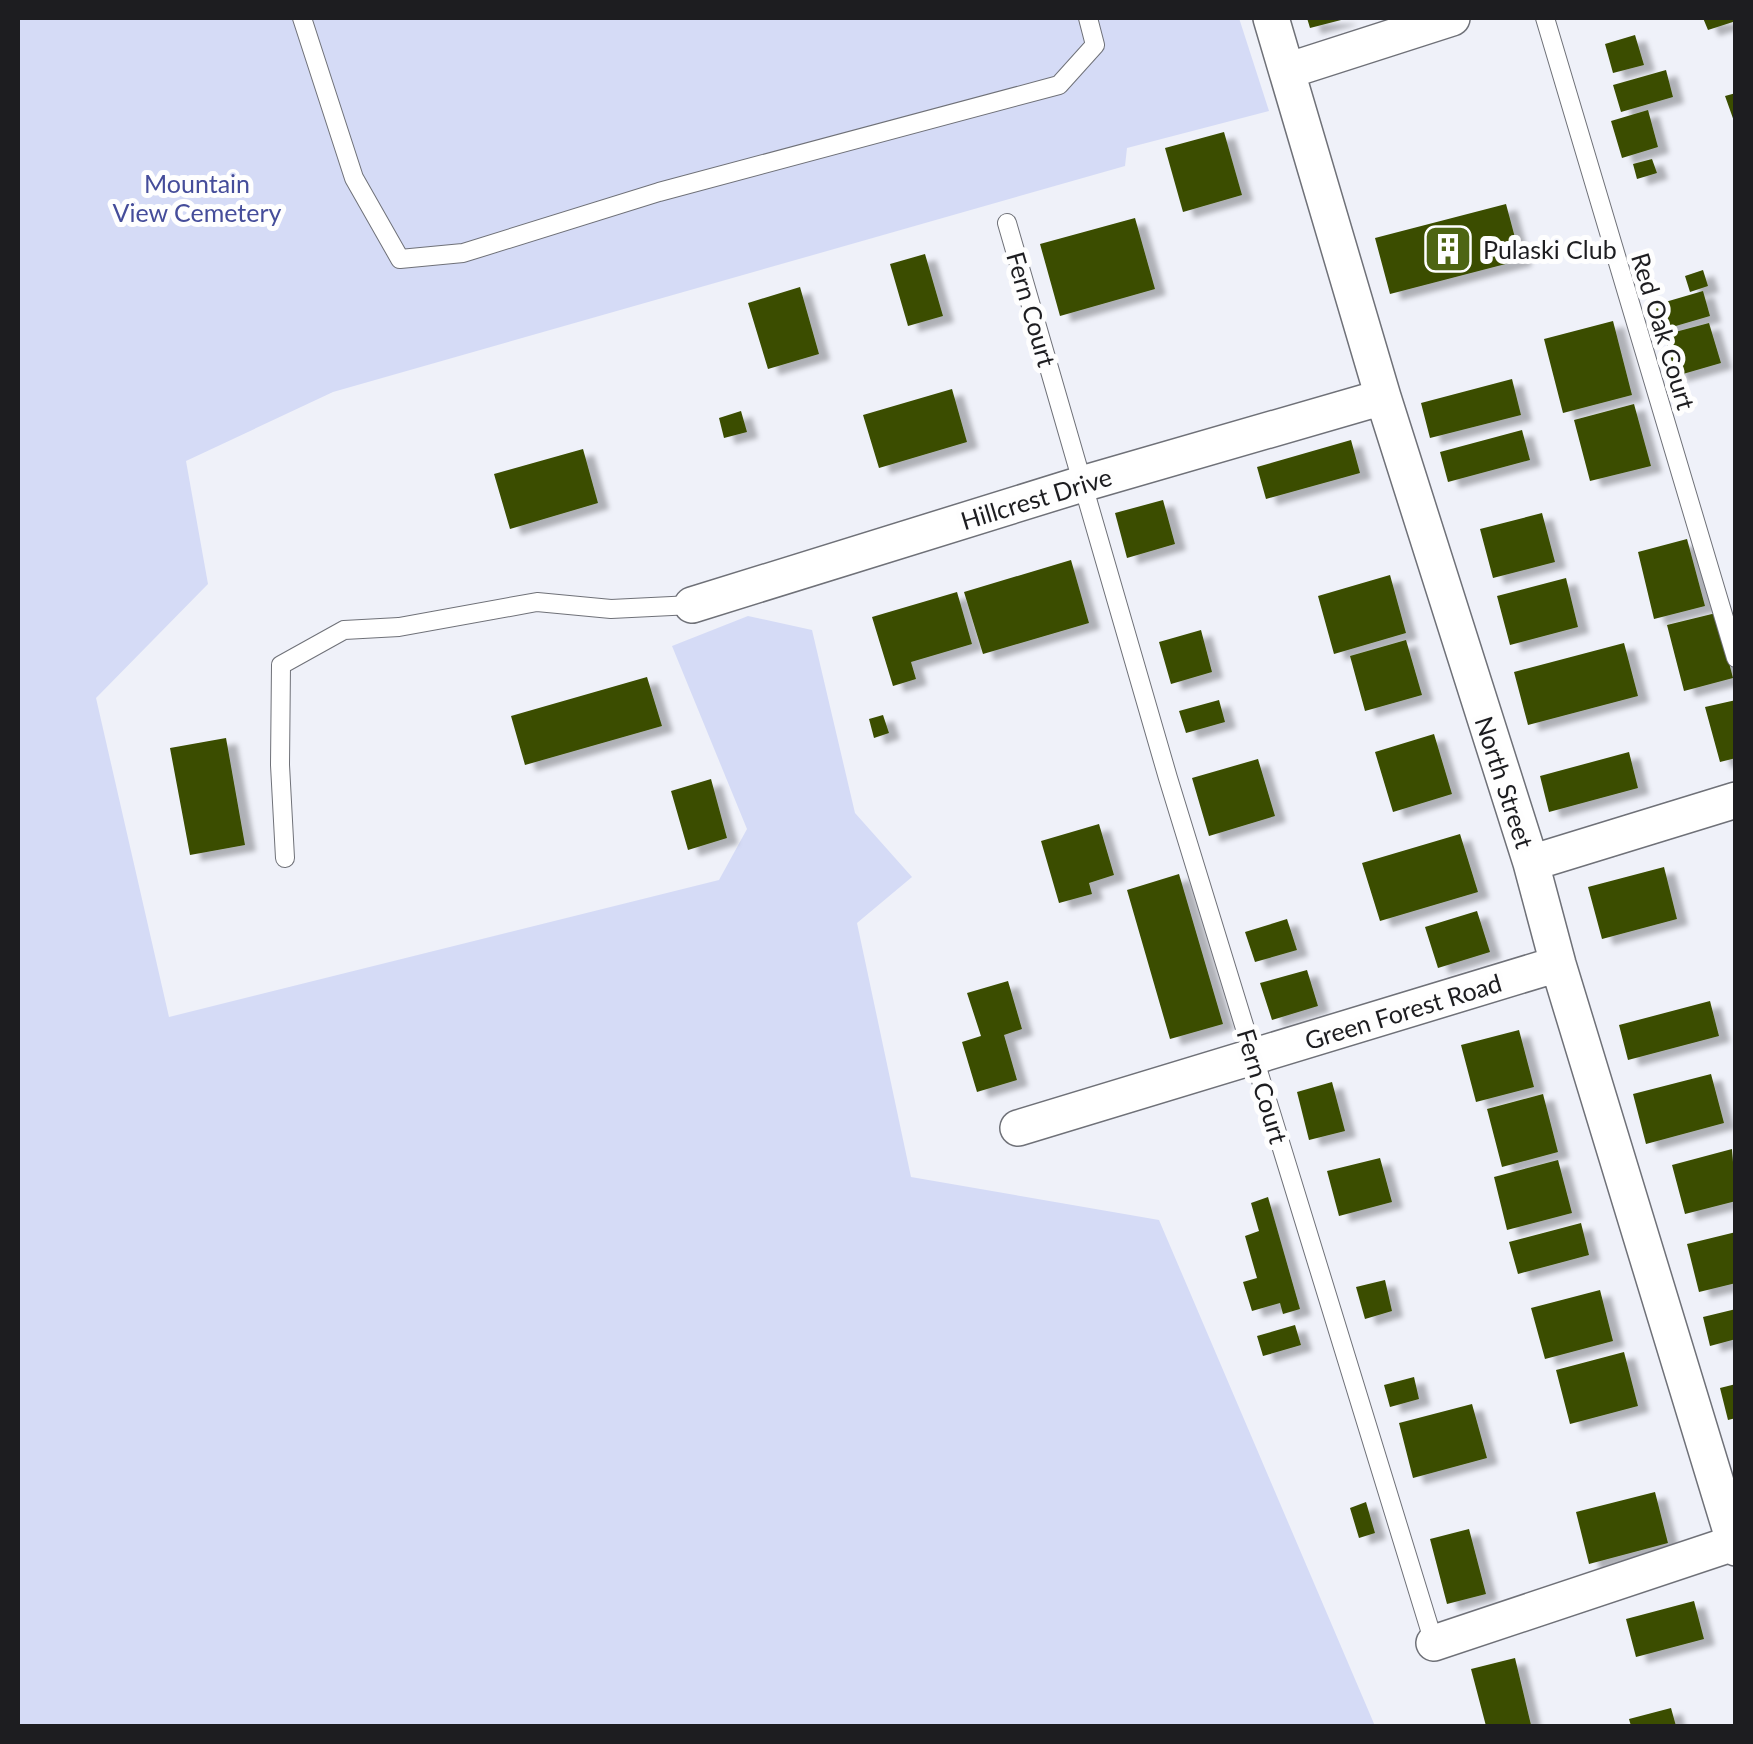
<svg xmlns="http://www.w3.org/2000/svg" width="1753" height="1744" viewBox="0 0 1753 1744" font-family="Lato,sans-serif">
	<defs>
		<filter id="shadow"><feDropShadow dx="11" dy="6" stdDeviation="2.5" flood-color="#0004"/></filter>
	</defs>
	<rect width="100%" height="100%" fill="#eff1f9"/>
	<path fill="#d5dbf6" d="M18,18H1239L1269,111L1127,148L1125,166L333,392L186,461L208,584L96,698L169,1017L719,880L747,829L672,646L748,616L812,630L855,813L912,877L857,923L911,1177L1159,1220L1375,1726H18Z"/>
	<path fill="#3a4d04" filter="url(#shadow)" d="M1307,18H1345V19L1310,28Z
		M1703,18H1736V21L1708,30Z
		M1635,35L1644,65L1613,73L1605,44Z
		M1666,70L1673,97L1621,112L1613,85Z
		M1736,93V124H1735L1725,96Z
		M1648,110L1658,147L1622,158L1611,121Z
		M1224,132L1242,195L1183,212L1165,148Z
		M1652,159L1657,173L1637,179L1633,164Z
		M1506,204L1521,260L1390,294L1375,238Z
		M1135,218L1155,289L1060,316L1040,244Z
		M925,254L943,316L908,326L890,264Z
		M1703,270L1708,286L1690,292L1685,276Z
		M800,287L819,354L768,369L748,303Z
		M1703,291L1710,316L1662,330L1655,305Z
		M1613,321L1632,395L1563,413L1544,339Z
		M1709,323L1721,363L1676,376L1664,335Z
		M1512,379L1521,415L1430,438L1421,403Z
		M952,389L967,442L879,468L863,415Z
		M1634,404L1651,466L1590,481L1574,420Z
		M741,411L747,432L724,438L719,418Z
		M1522,430L1530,460L1448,482L1440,452Z
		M1351,440L1360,473L1266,499L1257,467Z
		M583,449L598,503L510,529L494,474Z
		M1163,500L1175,544L1127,558L1115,513Z
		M1542,513L1555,562L1493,578L1480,529Z
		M1687,539L1705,606L1654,619L1638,552Z
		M1071,560L1089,623L983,654L964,592Z
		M1390,575L1406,633L1334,654L1318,596Z
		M1566,578L1578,627L1510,645L1497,596Z
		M957,592L972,644L911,662L916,679L893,686L872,617Z
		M1716,613L1733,678L1684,691L1667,625Z
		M1201,630L1212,672L1171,684L1159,642Z
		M1406,640L1422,695L1365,711L1350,656Z
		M1624,643L1638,696L1528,725L1514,672Z
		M647,677L662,726L525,765L511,716Z
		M1219,700L1225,722L1186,733L1179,711Z
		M1736,700V758L1720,762L1705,707Z
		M883,715L889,733L874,738L869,719Z
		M1434,734L1452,794L1393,812L1375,752Z
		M226,738L245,845L190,855L170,748Z
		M1629,752L1638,788L1549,812L1540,776Z
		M1258,759L1275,816L1209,836L1192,778Z
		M711,779L727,838L688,850L671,791Z
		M1099,824L1114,875L1089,883L1092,894L1059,903L1041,841Z
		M1460,834L1478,892L1380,921L1362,863Z
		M1664,867L1677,919L1602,939L1588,887Z
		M1179,874L1223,1024L1170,1039L1127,890Z
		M1477,911L1490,952L1438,968L1425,927Z
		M1287,919L1297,950L1255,962L1245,932Z
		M1307,970L1318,1006L1272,1020L1260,983Z
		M1008,981L1022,1029L1004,1035L1017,1080L977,1092L962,1042L981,1036L967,993Z
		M1710,1001L1719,1036L1628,1060L1619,1025Z
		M1519,1030L1534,1087L1476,1102L1461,1045Z
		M1711,1074L1724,1123L1646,1144L1633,1094Z
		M1332,1082L1345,1131L1309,1140L1297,1092Z
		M1543,1094L1558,1152L1502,1167L1487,1109Z
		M1732,1149L1736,1201L1685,1214L1672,1165Z
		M1380,1158L1392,1202L1339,1216L1327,1171Z
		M1558,1160L1572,1213L1507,1230L1494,1177Z
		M1268,1197L1300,1309L1283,1314L1280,1303L1252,1311L1243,1282L1257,1278L1245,1236L1259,1231L1251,1203Z
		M1581,1223L1589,1255L1518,1274L1509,1242Z
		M1736,1232V1283L1699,1292L1687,1244Z
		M1385,1280L1392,1311L1365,1319L1356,1287Z
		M1600,1290L1613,1341L1545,1359L1531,1308Z
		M1736,1309V1339L1710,1346L1703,1317Z
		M1295,1325L1301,1345L1263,1356L1257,1336Z
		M1624,1352L1638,1406L1570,1424L1556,1370Z
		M1414,1377L1419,1399L1390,1407L1384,1385Z
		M1736,1384V1418L1728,1420L1720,1388Z
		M1472,1404L1487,1458L1413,1478L1399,1423Z
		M1655,1492L1668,1543L1589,1564L1576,1512Z
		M1366,1502L1375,1533L1359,1538L1350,1508Z
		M1469,1529L1486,1594L1447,1604L1430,1539Z
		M1694,1601L1704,1639L1636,1657L1626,1619Z
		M1515,1658L1531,1725L1486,1726L1471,1669Z
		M1671,1708L1676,1726H1631L1629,1719Z"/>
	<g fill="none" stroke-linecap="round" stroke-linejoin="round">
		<g stroke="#6f7178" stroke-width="20">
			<path id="lane" d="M302,18L354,178L400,259L463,253L659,192L1059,85L1095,45L1088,18
				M1545,18L1736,658
				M1007,223L1168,778L1434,1643
				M285,858L280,765L281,665L344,630L399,627L537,602L611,609L692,605"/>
		</g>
		<g stroke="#6f7178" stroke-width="38">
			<path id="street" d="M1271,18L1383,397L1531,863L1558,964L1736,1548
				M1287,71L1452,18
				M692,605L1082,484L1383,397
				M1531,863L1736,800
				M1018,1128L1558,964
				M1434,1643L1734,1543"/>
		</g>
		<use href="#lane" stroke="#fff" stroke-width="18"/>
		<use href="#street" stroke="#fff" stroke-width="35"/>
	</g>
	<defs>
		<g id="building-square" transform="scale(2.5)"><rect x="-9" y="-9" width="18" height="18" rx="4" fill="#4e6513" stroke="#fefefe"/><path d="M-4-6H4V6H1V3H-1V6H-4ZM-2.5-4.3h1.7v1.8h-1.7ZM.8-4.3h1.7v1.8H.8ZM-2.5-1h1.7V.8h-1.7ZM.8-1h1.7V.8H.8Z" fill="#fff"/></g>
	</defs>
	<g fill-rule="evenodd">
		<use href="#building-square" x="1448" y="249"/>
	</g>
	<g text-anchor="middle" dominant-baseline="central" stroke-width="10" stroke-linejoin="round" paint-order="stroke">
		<g font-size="25" fill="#454d9a" stroke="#fefefe">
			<text x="197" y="183">Mountain<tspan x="197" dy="29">View Cemetery</tspan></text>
		</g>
		<g font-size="25" fill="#1d1d20" stroke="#fefefe" text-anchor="start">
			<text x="1483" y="249">Pulaski Club</text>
		</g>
		<g font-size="25" fill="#1d1d20" stroke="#fefefe">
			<text transform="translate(1032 309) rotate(74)">Fern Court</text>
			<text transform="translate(1664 331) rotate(73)">Red Oak Court</text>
			<text transform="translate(1036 498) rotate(-17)">Hillcrest Drive</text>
			<text transform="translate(1505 782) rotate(72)">North Street</text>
			<text transform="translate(1403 1011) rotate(-17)">Green Forest Road</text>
			<text transform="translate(1263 1086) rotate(73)">Fern Court</text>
		</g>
	</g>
	<rect width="1753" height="1744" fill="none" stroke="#1d1d20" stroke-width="40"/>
</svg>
